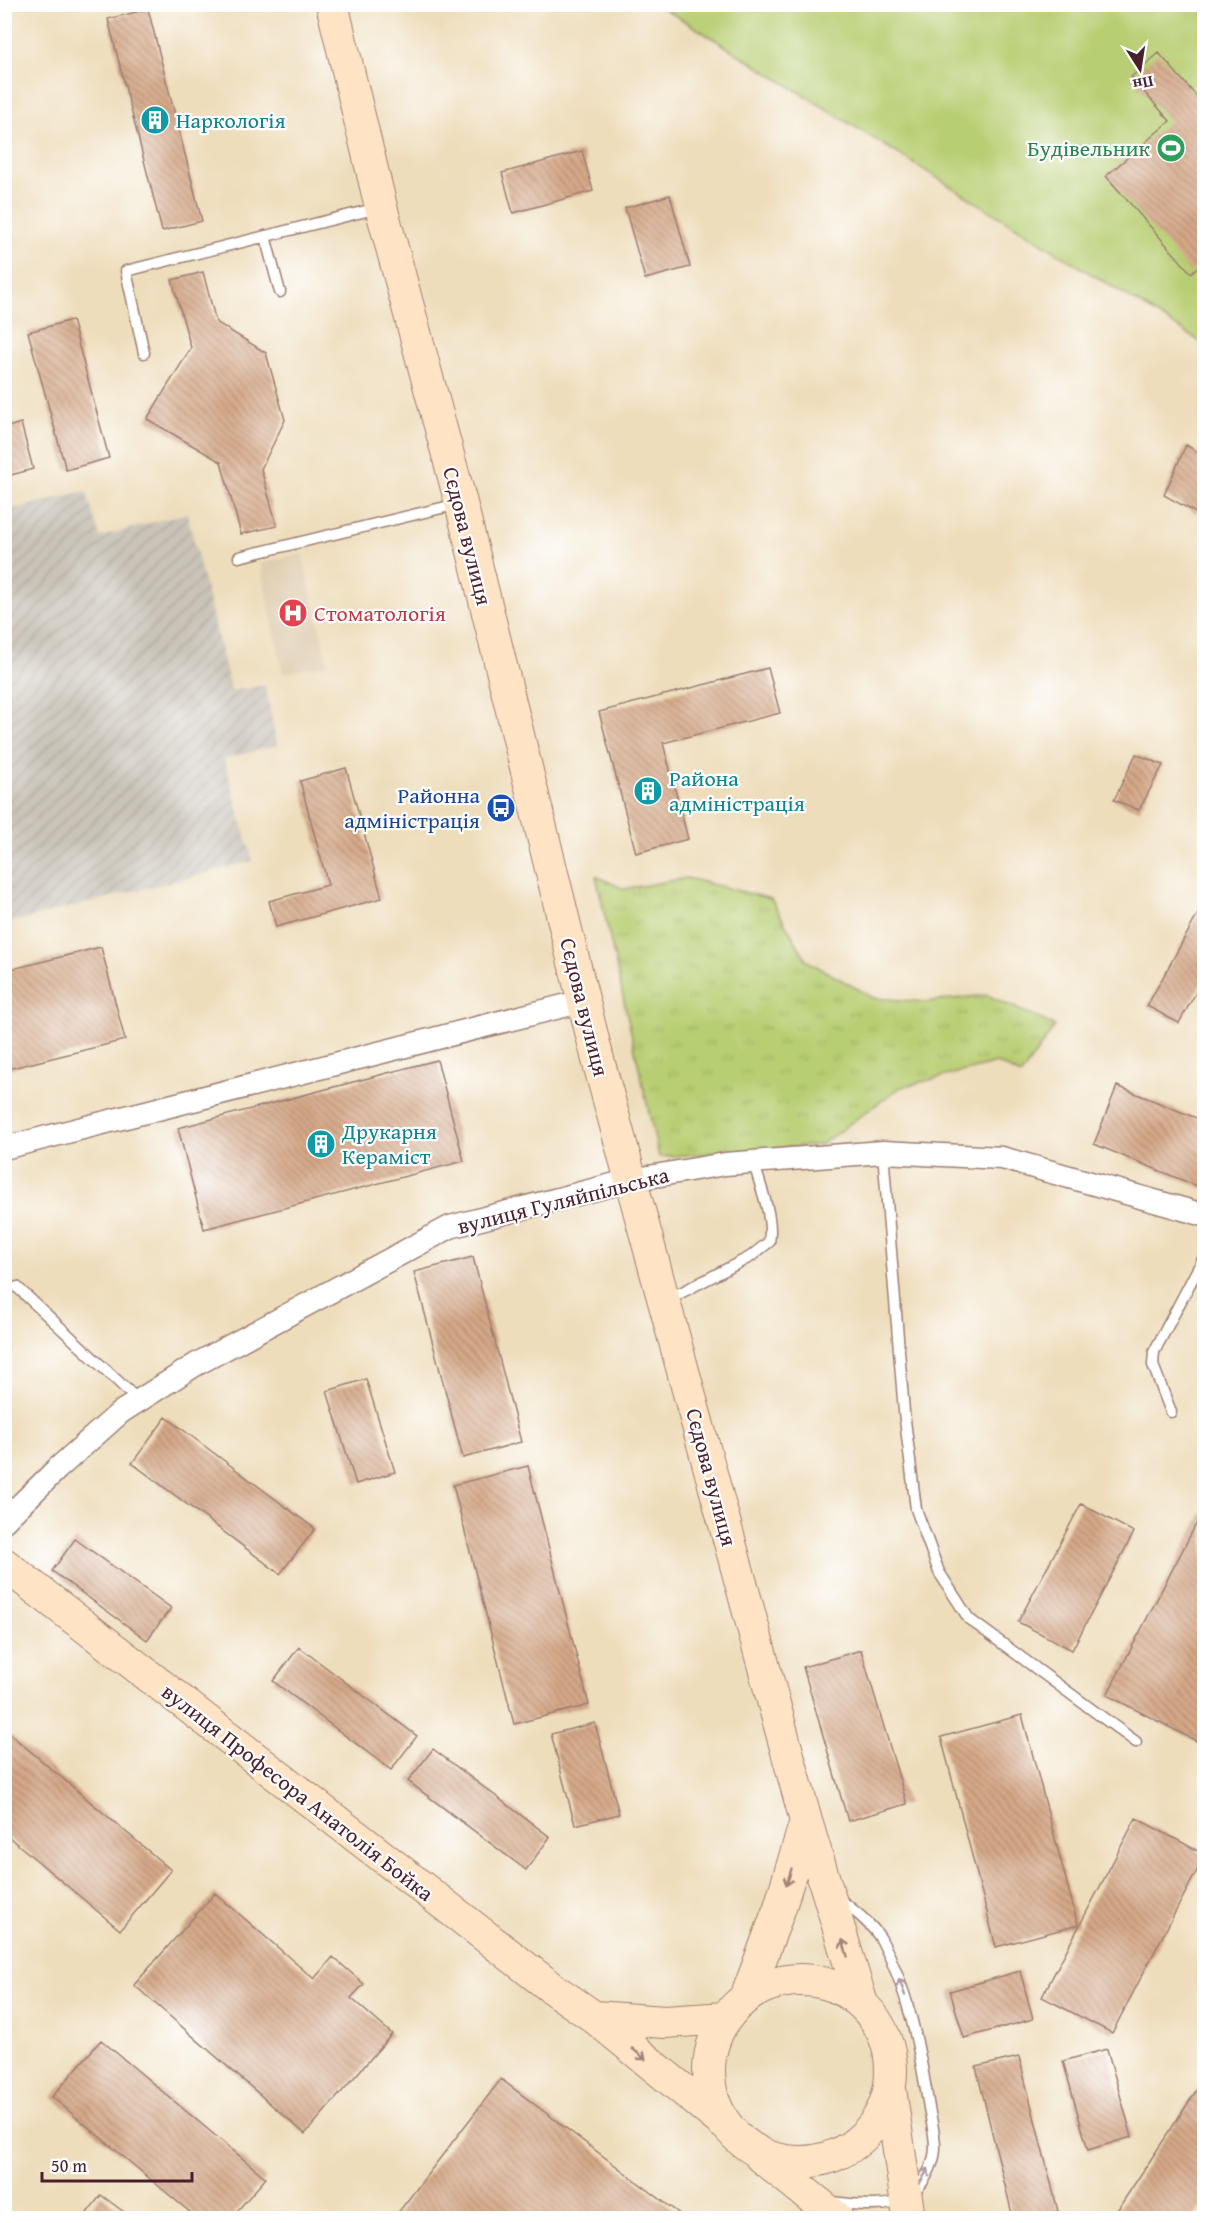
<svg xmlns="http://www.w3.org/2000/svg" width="1209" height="2223" viewBox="0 0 1209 2223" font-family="'Gentium Book Plus',serif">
	<defs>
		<pattern id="industrial-furrows" width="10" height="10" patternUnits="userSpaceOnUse" patternTransform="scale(1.5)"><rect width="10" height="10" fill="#c9c3b8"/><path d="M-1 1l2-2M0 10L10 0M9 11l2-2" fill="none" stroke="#aea79e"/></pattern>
		<pattern id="grass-tufts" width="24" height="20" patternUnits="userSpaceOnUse" patternTransform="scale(1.5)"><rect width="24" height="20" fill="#b8ce72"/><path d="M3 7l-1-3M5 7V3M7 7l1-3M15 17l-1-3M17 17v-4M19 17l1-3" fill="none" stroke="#a0b063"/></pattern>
		<pattern id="building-back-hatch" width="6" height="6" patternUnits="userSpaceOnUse" patternTransform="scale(1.5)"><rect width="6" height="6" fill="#d5a988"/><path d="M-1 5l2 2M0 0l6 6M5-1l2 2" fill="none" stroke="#af896f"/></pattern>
	</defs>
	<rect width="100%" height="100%" fill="#fff"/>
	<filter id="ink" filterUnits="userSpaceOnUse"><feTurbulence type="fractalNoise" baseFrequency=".0167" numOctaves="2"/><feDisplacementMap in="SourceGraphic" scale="12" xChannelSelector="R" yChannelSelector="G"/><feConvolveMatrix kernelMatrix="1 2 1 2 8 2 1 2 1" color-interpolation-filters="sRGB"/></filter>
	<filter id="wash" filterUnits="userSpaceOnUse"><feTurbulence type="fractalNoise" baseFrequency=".008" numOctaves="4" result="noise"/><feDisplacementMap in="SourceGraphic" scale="24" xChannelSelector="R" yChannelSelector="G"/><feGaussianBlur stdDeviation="1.35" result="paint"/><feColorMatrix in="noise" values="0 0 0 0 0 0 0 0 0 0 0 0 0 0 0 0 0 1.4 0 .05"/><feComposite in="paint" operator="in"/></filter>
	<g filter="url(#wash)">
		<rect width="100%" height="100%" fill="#edb"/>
		<path fill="#dfceb1" d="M302,554L328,664L283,673L260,563Z"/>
		<path fill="url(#industrial-furrows)" d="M86,491L100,537L187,513L231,691L265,685L277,745L224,759L253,861L5,924V511Z"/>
		<path fill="url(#grass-tufts)" stroke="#81764e" stroke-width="1.5" d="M596,876L624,889L687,878L771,899L807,961L874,998L926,1002L987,995L1055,1026L1021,1075L997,1063L901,1087L820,1145L659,1157Z"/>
		<path fill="#b8ce72" stroke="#81764e" stroke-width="1.5" d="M658,5H1204V344L688,23Z"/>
		<g id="blocks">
			<path fill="url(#building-back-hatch)" d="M148,9L202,221L162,231L108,19Z
				M1159,53L1204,105V261L1191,273L1106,176L1170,121L1131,77Z
				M582,151L593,191L513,213L502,173Z
				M670,195L690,267L645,279L625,208Z
				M203,272L216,322L266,353L285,420L261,469L277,526L241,534L221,462L147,419L191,348L172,280Z
				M72,320L109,458L66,470L28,332Z
				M21,423L33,469L4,477V428Z
				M1186,445L1204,456V497L1196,513L1164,495Z
				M768,668L780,713L663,743L688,839L636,853L599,712Z
				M1136,754L1163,765L1139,810L1114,800Z
				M346,768L382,898L276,927L269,901L328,885L300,781Z
				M1204,903V978L1179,1023L1147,1006Z
				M101,947L125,1040L4,1070V971Z
				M437,1060L464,1161L204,1229L178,1128Z
				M1117,1086L1204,1121V1189L1094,1144Z
				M473,1257L521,1442L463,1458L414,1272Z
				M366,1379L395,1472L356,1484L327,1391Z
				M166,1417L315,1529L280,1574L132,1463Z
				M528,1466L589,1705L514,1724L453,1485Z
				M1081,1504L1134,1532L1072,1650L1018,1622Z
				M1204,1509V1745L1107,1695Z
				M75,1539L171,1608L147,1640L52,1571Z
				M299,1647L417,1736L391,1770L273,1681Z
				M861,1650L907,1804L848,1821L803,1667Z
				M1022,1715L1078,1925L996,1947L941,1737Z
				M595,1723L619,1814L575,1825L551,1734Z
				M4,1729L171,1870L120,1930L4,1833Z
				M433,1749L550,1837L526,1870L408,1781Z
				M1136,1818L1204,1854V1857L1112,2033L1042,1997Z
				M215,1893L314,1979L333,1957L364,1984L351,1998L392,2034L305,2134L134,1985Z
				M1020,1971L1033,2019L964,2038L950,1991Z
				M101,2040L266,2178L231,2218H197L52,2097Z
				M1107,2049L1132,2137L1088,2150L1063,2061Z
				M1019,2057L1058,2211L1027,2218H1013L976,2067Z
				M501,2079L685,2218H394Z
				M1204,2079V2202L1194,2218H1112Z
				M101,2195L132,2218H83Z"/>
		</g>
	</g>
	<g filter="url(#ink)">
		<use href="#blocks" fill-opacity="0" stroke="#9c7e73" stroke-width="1.5"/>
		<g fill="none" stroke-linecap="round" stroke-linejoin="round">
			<g stroke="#9c7e73" stroke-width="13">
				<path id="lane" d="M265,236L280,292
					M144,353L126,271L378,208
					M239,557L458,504
					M883,1152L904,1412L916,1509L939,1572L969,1619L1136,1742
					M17,1287L139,1401
					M665,1301L750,1257L769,1242C774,1217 760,1187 754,1163
					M1171,1412L1153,1365L1154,1352L1204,1257
					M830,2202C851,2204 888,2210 907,2197C922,2187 935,2166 935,2147C935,2132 930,2116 928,2102C919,2046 908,1989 881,1939C871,1923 853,1910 838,1898"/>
			</g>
			<g stroke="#9c7e73" stroke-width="25">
				<path id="street" d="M4,1148L583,1001
					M4,1521L57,1469L121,1412L195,1365L450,1227L631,1180L725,1164L883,1152L1002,1158L1204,1215"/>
			</g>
			<g stroke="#9c7e73" stroke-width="34">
				<path id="secondary" d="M332,4L381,207L461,503L598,1060L806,1821L862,2004
					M4,1564L556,1991L594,2017L726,2125
					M709 2071a91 91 0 1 1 182 0a91 91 0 1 1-182 0Z
					M746,1998L780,1907L806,1821
					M594,2017L665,2022L726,2018
					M890,2089L909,2218
					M761,2157L837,2218"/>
			</g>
			<use href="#lane" stroke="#fff" stroke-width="10"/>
			<use href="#street" stroke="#fff" stroke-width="22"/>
			<use href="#secondary" stroke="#fee4c5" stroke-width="32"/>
		</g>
		<defs><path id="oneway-shaft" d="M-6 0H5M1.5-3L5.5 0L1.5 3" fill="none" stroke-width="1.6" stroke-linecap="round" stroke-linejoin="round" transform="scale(1.5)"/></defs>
		<g stroke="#a48278">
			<use href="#oneway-shaft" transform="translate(789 1877) rotate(107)"/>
			<use href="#oneway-shaft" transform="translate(845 1948) rotate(-107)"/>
			<use href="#oneway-shaft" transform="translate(639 2054) rotate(39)"/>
		</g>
		<g stroke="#ae9aa0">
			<use href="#oneway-shaft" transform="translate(902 1987) rotate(-109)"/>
			<use href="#oneway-shaft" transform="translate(924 2176) rotate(-59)"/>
		</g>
	</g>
	<defs>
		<g id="building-disc" transform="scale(1.5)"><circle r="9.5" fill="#0f9aa8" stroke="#fff"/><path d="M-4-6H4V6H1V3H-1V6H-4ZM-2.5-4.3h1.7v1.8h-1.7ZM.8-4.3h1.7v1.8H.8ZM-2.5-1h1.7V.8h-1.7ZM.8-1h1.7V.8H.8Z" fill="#fff"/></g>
		<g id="stadium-disc" transform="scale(1.5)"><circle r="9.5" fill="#2e9e5b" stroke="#fff"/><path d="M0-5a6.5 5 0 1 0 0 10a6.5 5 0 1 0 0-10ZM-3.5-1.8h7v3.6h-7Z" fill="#fff"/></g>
		<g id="hospital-disc" transform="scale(1.5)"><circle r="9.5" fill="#e0444e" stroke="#fff"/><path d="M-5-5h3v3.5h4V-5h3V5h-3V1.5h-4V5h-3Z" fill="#fff"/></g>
		<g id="bus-disc" transform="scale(1.5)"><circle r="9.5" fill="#1a4fb4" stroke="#fff"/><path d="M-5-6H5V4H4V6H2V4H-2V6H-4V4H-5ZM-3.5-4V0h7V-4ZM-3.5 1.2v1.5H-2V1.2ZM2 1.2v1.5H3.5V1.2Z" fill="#fff"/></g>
	</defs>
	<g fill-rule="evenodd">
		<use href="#building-disc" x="155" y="120"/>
		<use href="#stadium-disc" x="1171" y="148"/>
		<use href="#hospital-disc" x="293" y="613"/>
		<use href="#building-disc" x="648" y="791"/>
		<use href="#bus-disc" x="501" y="808"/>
		<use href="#building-disc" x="321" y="1144"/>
	</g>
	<g text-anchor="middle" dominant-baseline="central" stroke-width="4.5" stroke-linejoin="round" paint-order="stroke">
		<g font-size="22" fill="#0d838f" stroke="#fff" text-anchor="start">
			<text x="176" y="120">Наркологія</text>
			<text x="669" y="778">Района<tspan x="669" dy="25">адміністрація</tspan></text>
			<text x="342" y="1131">Друкарня<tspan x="342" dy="25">Кераміст</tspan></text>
		</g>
		<g font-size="22" fill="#27864d" stroke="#fff" text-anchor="end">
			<text x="1150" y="148">Будівельник</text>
		</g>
		<g font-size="22" fill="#4a1f2b" stroke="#fff">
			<text transform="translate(468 536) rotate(76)">Сєдова вулиця</text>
			<text transform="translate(585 1007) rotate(76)">Сєдова вулиця</text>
			<text transform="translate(563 1200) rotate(-14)">вулиця Гуляйпільська</text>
			<text transform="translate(712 1477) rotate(75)">Сєдова вулиця</text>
			<text transform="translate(298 1792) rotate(38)">вулиця Професора Анатолія Бойка</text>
		</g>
		<g font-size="22" fill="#be3a42" stroke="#fff" text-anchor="start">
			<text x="314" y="613">Стоматологія</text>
		</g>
		<g font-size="22" fill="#164399" stroke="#fff" text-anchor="end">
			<text x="480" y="795">Районна<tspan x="480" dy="25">адміністрація</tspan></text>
		</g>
	</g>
	<rect width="1209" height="2223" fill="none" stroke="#fff" stroke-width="24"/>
	<g transform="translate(1140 69) rotate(168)" stroke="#ffffff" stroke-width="4.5" paint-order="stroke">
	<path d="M0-4.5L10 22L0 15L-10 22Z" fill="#4a1f2b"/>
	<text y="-9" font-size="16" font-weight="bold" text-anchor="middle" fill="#4a1f2b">Пн</text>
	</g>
	<path d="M42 2172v9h150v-9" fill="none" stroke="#4a1f2b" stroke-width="3"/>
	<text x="51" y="2172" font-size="18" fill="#4a1f2b" stroke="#ffffff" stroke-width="4.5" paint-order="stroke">50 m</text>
</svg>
